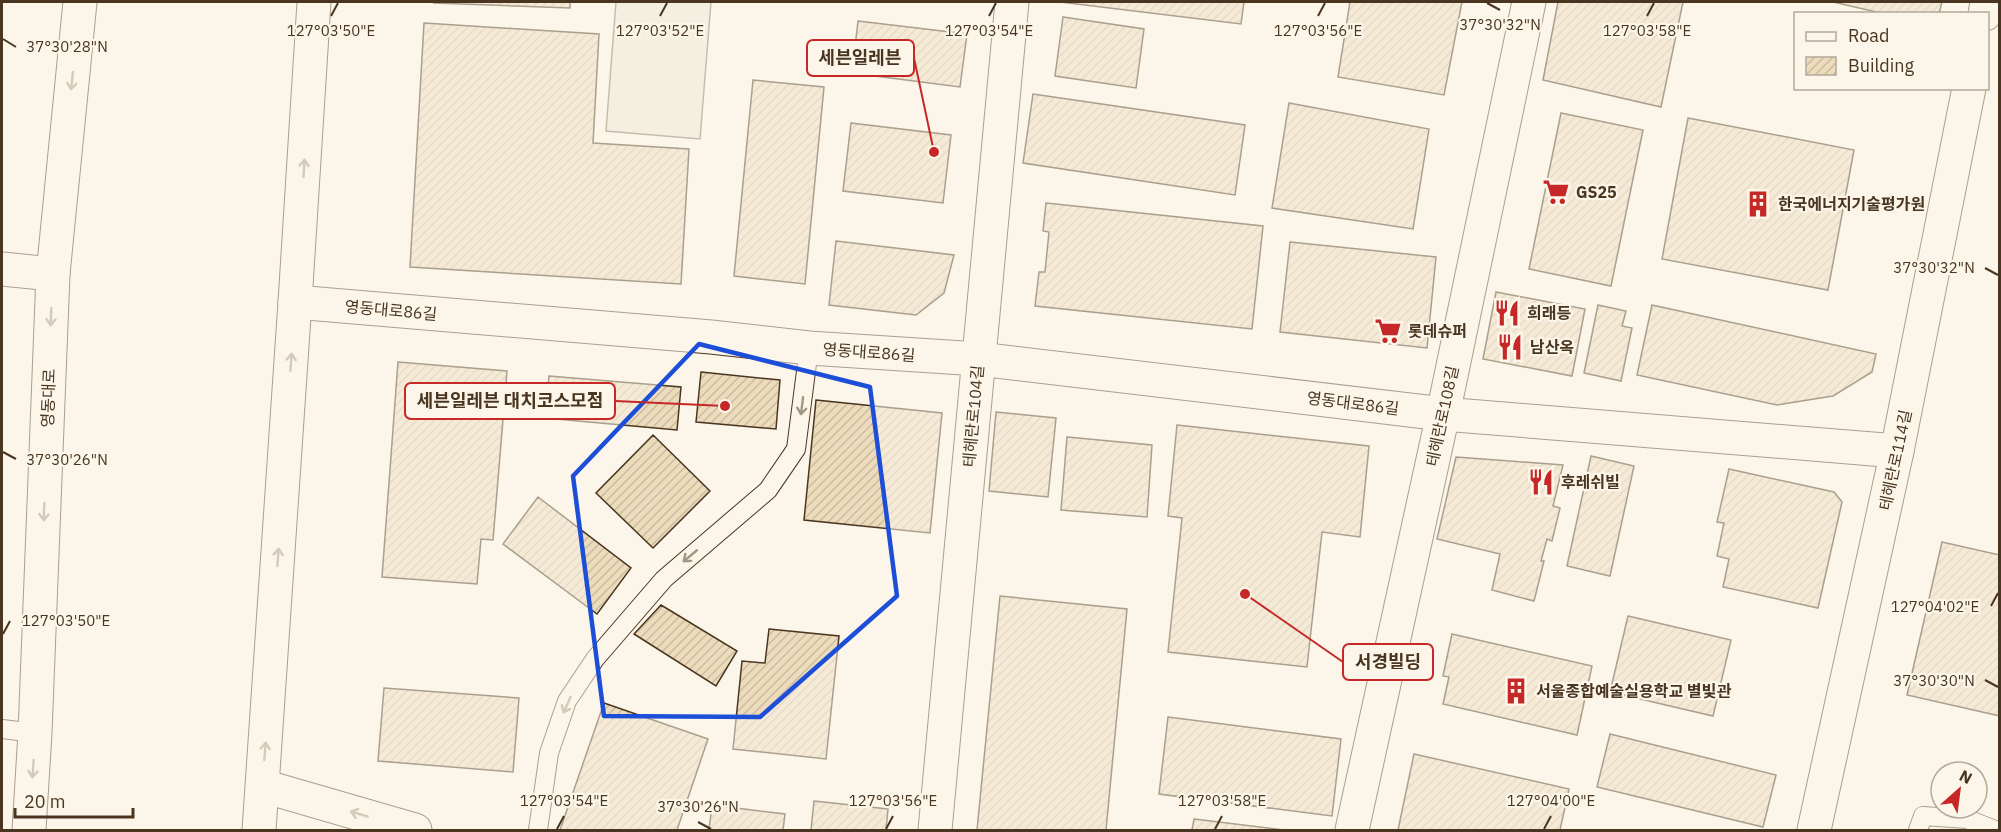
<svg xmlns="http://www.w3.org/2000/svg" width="2001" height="832" viewBox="0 0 2001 832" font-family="'IBM Plex Sans','Noto Sans KR',sans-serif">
	<defs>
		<pattern id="building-hatch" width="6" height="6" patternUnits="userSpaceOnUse" patternTransform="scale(1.5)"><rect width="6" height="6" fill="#ecdcbc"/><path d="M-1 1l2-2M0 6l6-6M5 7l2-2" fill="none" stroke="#ccbda1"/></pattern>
	</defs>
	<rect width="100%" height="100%" fill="#fbf6e9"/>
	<path fill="#ede7d9" stroke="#887966" stroke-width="1.5" d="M616,2H711L700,139L606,131Z"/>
	<path fill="url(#building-hatch)" stroke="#4a3520" stroke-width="1.5" d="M434,2H570V8L434,3Z
		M1060,2H1244L1241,24Z
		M1350,2H1462L1444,95L1338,77Z
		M1558,2H1683L1661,107L1543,80Z
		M1833,2H1942L1939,14H1885Z
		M1063,17L1144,29L1136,88L1055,76Z
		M858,21L967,34L960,87L852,73Z
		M424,23L599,34L593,143L689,149L681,284L410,267Z
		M753,80L824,87L805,284L734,276Z
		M1033,94L1245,125L1235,195L1023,163Z
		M1289,103L1429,129L1413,229L1272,208Z
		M1561,113L1643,130L1611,286L1529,269Z
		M1688,118L1854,150L1828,290L1662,259Z
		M851,123L951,135L943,203L843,191Z
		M1046,203L1263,226L1252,329L1035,306L1039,272H1045L1049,232L1043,231Z
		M836,241L954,255L944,293L916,315L829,305Z
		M1290,242L1436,257L1427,348L1280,332Z
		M1496,292L1585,309L1572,376L1483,359Z
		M1598,305L1626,311L1622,326L1632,328L1621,381L1584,373Z
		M1652,305L1876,354L1872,372L1833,396L1777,405L1637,375Z
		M398,362L507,371L493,540L481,539L477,584L382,577Z
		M701,372L780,380L776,429L696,422Z
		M549,376L681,387L677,430L545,418Z
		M816,400L942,413L930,533L804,520Z
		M996,412L1056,418L1048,497L989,491Z
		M1177,425L1369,446L1360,537L1322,532L1307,667L1168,652L1182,518L1168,516Z
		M653,435L710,491L653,548L596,493Z
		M1067,437L1152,445L1147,517L1061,510Z
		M1591,456L1634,466L1610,576L1567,566Z
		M1456,457L1563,465L1553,506L1560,508L1552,541L1547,539L1541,561H1544L1534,601L1492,590L1500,554L1437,539Z
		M1729,469L1834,492L1842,502L1818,608L1723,587L1729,559L1717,556L1724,523L1717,522Z
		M538,497L631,568L597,614L503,544Z
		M1942,542L2000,555V716L1907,695Z
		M1000,596L1127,609L1106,830H977Z
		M661,605L737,651L716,686L634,634Z
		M1628,616L1731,640L1713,716L1610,692Z
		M769,629L839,636L826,759L733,749L742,661L765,663Z
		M1452,634L1592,666L1577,735L1443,704L1449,677L1443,676Z
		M384,688L519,698L513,772L378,761Z
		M604,703L708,739L677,830H560Z
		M1168,717L1341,739L1332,816L1159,794Z
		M1610,734L1776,775L1763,827L1597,787Z
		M1414,754L1569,789L1560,830H1398Z
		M814,801L888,809L886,830H811Z
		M712,805L785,814L783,830H709Z
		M1194,819L1284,830H1192Z"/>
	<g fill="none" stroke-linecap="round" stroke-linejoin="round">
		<g stroke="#4a3520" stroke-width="20">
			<path id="service" d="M2,729L35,733
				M538,830L549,753L567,701L595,659L664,579L768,490L796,449L809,348
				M1918,830L1923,816L1967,819L1995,830"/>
		</g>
		<g stroke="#4a3520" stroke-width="35">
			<path id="minor" d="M2,269L53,274
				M295,302L711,337L809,348L979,359L1443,414L1897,451
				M263,786L415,830
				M935,830L1012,2
				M1352,830L1443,414L1529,2"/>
		</g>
		<g stroke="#4a3520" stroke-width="35">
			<path id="tertiary" d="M1985,14L1987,2
				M1814,830L1897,451L1969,88"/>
		</g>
		<g stroke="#4a3520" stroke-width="35">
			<path id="primary" d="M29,830L35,733L53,274L80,2
				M259,830L295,302L314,2"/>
		</g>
		<use href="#service" stroke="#fbf6e9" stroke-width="18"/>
		<use href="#minor" stroke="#fbf6e9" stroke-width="33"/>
		<use href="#tertiary" stroke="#fbf6e9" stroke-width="33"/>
		<use href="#primary" stroke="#fbf6e9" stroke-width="33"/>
	</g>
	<defs><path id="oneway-shaft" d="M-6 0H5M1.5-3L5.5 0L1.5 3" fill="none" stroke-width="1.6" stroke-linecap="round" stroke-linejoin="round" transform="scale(1.5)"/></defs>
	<g stroke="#a29684">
		<use href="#oneway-shaft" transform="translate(72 81) rotate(96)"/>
		<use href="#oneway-shaft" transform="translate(304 168) rotate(-87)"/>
		<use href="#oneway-shaft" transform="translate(51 317) rotate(92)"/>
		<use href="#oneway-shaft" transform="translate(291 362) rotate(-86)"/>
		<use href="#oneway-shaft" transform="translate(802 406) rotate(97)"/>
		<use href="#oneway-shaft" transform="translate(44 512) rotate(92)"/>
		<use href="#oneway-shaft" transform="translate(690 556) rotate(140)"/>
		<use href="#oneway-shaft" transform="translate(278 557) rotate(-86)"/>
		<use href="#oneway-shaft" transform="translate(567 705) rotate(114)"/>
		<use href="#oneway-shaft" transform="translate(265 751) rotate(-86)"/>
		<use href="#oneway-shaft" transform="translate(33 769) rotate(94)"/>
		<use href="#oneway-shaft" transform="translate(359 814) rotate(-164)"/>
	</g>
	<path d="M0 0H2001V832H0ZM699,344L870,387L897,596L760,717L604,716L573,476Z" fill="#fbf6e9" fill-opacity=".55" fill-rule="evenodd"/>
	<path fill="none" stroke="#1d4ed8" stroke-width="4.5" stroke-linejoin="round" d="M699,344L870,387L897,596L760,717L604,716L573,476Z"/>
	<path fill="none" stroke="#4a3520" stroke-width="2" d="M1487,3L1500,10M331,16L338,3M660,16L667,3M989,16L996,3M1318,16L1325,3M1647,16L1654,3M3,39L16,47M1985,268L1998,275M3,452L16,459M1991,606L1998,593M3,634L10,621M1985,680L1998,687M698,822L711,829M557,829L564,816M886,829L893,816M1215,829L1222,816M1544,829L1551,816"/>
	<defs>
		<g id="supermarket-bare" transform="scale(2.07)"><path d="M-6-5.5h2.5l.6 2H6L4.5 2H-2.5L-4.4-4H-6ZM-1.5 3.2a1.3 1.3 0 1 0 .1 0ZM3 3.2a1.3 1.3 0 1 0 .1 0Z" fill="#c62828" stroke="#fbf6e9" stroke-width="2.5" paint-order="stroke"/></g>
		<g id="building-bare" transform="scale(2.07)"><path d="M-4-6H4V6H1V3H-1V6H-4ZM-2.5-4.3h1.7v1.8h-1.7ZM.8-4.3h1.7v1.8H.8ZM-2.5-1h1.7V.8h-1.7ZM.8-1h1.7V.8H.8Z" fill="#c62828" stroke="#fbf6e9" stroke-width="2.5" paint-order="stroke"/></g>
		<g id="restaurant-bare" transform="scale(2.07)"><path d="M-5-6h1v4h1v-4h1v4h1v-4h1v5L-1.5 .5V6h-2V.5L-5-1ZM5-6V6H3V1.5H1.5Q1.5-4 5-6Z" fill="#c62828" stroke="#fbf6e9" stroke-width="2.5" paint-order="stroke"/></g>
	</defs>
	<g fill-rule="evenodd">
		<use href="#supermarket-bare" x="1556" y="192"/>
		<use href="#building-bare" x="1758" y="204"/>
		<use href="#restaurant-bare" x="1507" y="313"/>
		<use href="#supermarket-bare" x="1388" y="331"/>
		<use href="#restaurant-bare" x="1510" y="347"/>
		<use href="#restaurant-bare" x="1541" y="482"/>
		<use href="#building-bare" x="1516" y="691"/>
	</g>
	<g text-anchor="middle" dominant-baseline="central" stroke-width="4.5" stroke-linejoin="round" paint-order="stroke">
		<g font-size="16" font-weight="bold" fill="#4a3520" stroke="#fbf6e9" text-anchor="start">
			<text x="1576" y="192">GS25</text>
			<text x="1778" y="204">한국에너지기술평가원</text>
			<text x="1527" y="313">희래등</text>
			<text x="1408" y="331">롯데슈퍼</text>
			<text x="1530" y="347">남산옥</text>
			<text x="1561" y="482">후레쉬빌</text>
			<text x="1536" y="691">서울종합예술실용학교 별빛관</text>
		</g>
		<g font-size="16" fill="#4a3520" stroke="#fbf6e9">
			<text transform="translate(391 310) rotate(5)">영동대로86길</text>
			<text transform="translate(869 352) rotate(4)">영동대로86길</text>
			<text transform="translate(48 398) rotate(-88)">영동대로</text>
			<text transform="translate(1353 403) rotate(7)">영동대로86길</text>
			<text transform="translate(973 416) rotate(-85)">테헤란로104길</text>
			<text transform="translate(1442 416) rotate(-78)">테헤란로108길</text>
			<text transform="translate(1895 460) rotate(-78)">테헤란로114길</text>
		</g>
	</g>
	<g font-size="15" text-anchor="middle" fill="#4a3520" stroke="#fbf6e9" stroke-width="4.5" stroke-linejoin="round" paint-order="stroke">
		<text x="1500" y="30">37°30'32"N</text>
		<text x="331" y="36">127°03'50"E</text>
		<text x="660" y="36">127°03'52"E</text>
		<text x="989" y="36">127°03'54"E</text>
		<text x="1318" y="36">127°03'56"E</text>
		<text x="1647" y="36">127°03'58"E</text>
		<text x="67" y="52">37°30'28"N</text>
		<text x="1934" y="273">37°30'32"N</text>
		<text x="67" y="465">37°30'26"N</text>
		<text x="1935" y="612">127°04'02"E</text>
		<text x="66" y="626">127°03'50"E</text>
		<text x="1934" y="686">37°30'30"N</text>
		<text x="564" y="806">127°03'54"E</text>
		<text x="893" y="806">127°03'56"E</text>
		<text x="1222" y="806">127°03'58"E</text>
		<text x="1551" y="806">127°04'00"E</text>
		<text x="698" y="812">37°30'26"N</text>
	</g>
	<path fill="none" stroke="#c62828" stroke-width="2" d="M934 152L914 58M725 406L615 401M1245 594L1343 662"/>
	<g fill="#c62828" stroke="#fbf6e9" stroke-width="2">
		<circle cx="934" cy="152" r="6"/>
		<circle cx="725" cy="406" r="6"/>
		<circle cx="1245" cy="594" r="6"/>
	</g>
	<g fill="#fbf6e9" stroke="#c62828" stroke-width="2">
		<rect x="807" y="40" width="107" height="36" rx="6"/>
		<rect x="405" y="383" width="210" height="36" rx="6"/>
		<rect x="1343" y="644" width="90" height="36" rx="6"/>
	</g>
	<g font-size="18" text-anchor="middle" font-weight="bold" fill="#4a3520">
		<text x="860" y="64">세븐일레븐</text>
		<text x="510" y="407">세븐일레븐 대치코스모점</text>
		<text x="1388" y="668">서경빌딩</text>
	</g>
	<rect width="2001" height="832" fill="none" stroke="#4a3520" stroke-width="6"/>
	<rect x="1794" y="12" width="195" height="78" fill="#fbf6e9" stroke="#b4a999" stroke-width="1.5"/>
	<rect x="1806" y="32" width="30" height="9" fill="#fbf6e9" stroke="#b4a999" stroke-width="1.5"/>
	<text x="1848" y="42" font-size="18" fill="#4a3520">Road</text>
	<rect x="1806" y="57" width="30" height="18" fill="url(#building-hatch)" stroke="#b4a999" stroke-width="1.5"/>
	<text x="1848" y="72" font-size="18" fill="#4a3520">Building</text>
	<g transform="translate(1959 790) rotate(28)"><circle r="28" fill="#fbf6e9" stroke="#b4a999" stroke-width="1.5"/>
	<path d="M0-4.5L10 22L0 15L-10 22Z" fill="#c62828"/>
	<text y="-9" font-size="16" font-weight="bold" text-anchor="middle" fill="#4a3520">N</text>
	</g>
	<path d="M15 808v9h118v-9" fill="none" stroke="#4a3520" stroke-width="3"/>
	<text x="24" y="808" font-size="18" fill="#4a3520" stroke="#fbf6e9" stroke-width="4.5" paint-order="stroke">20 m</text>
</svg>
